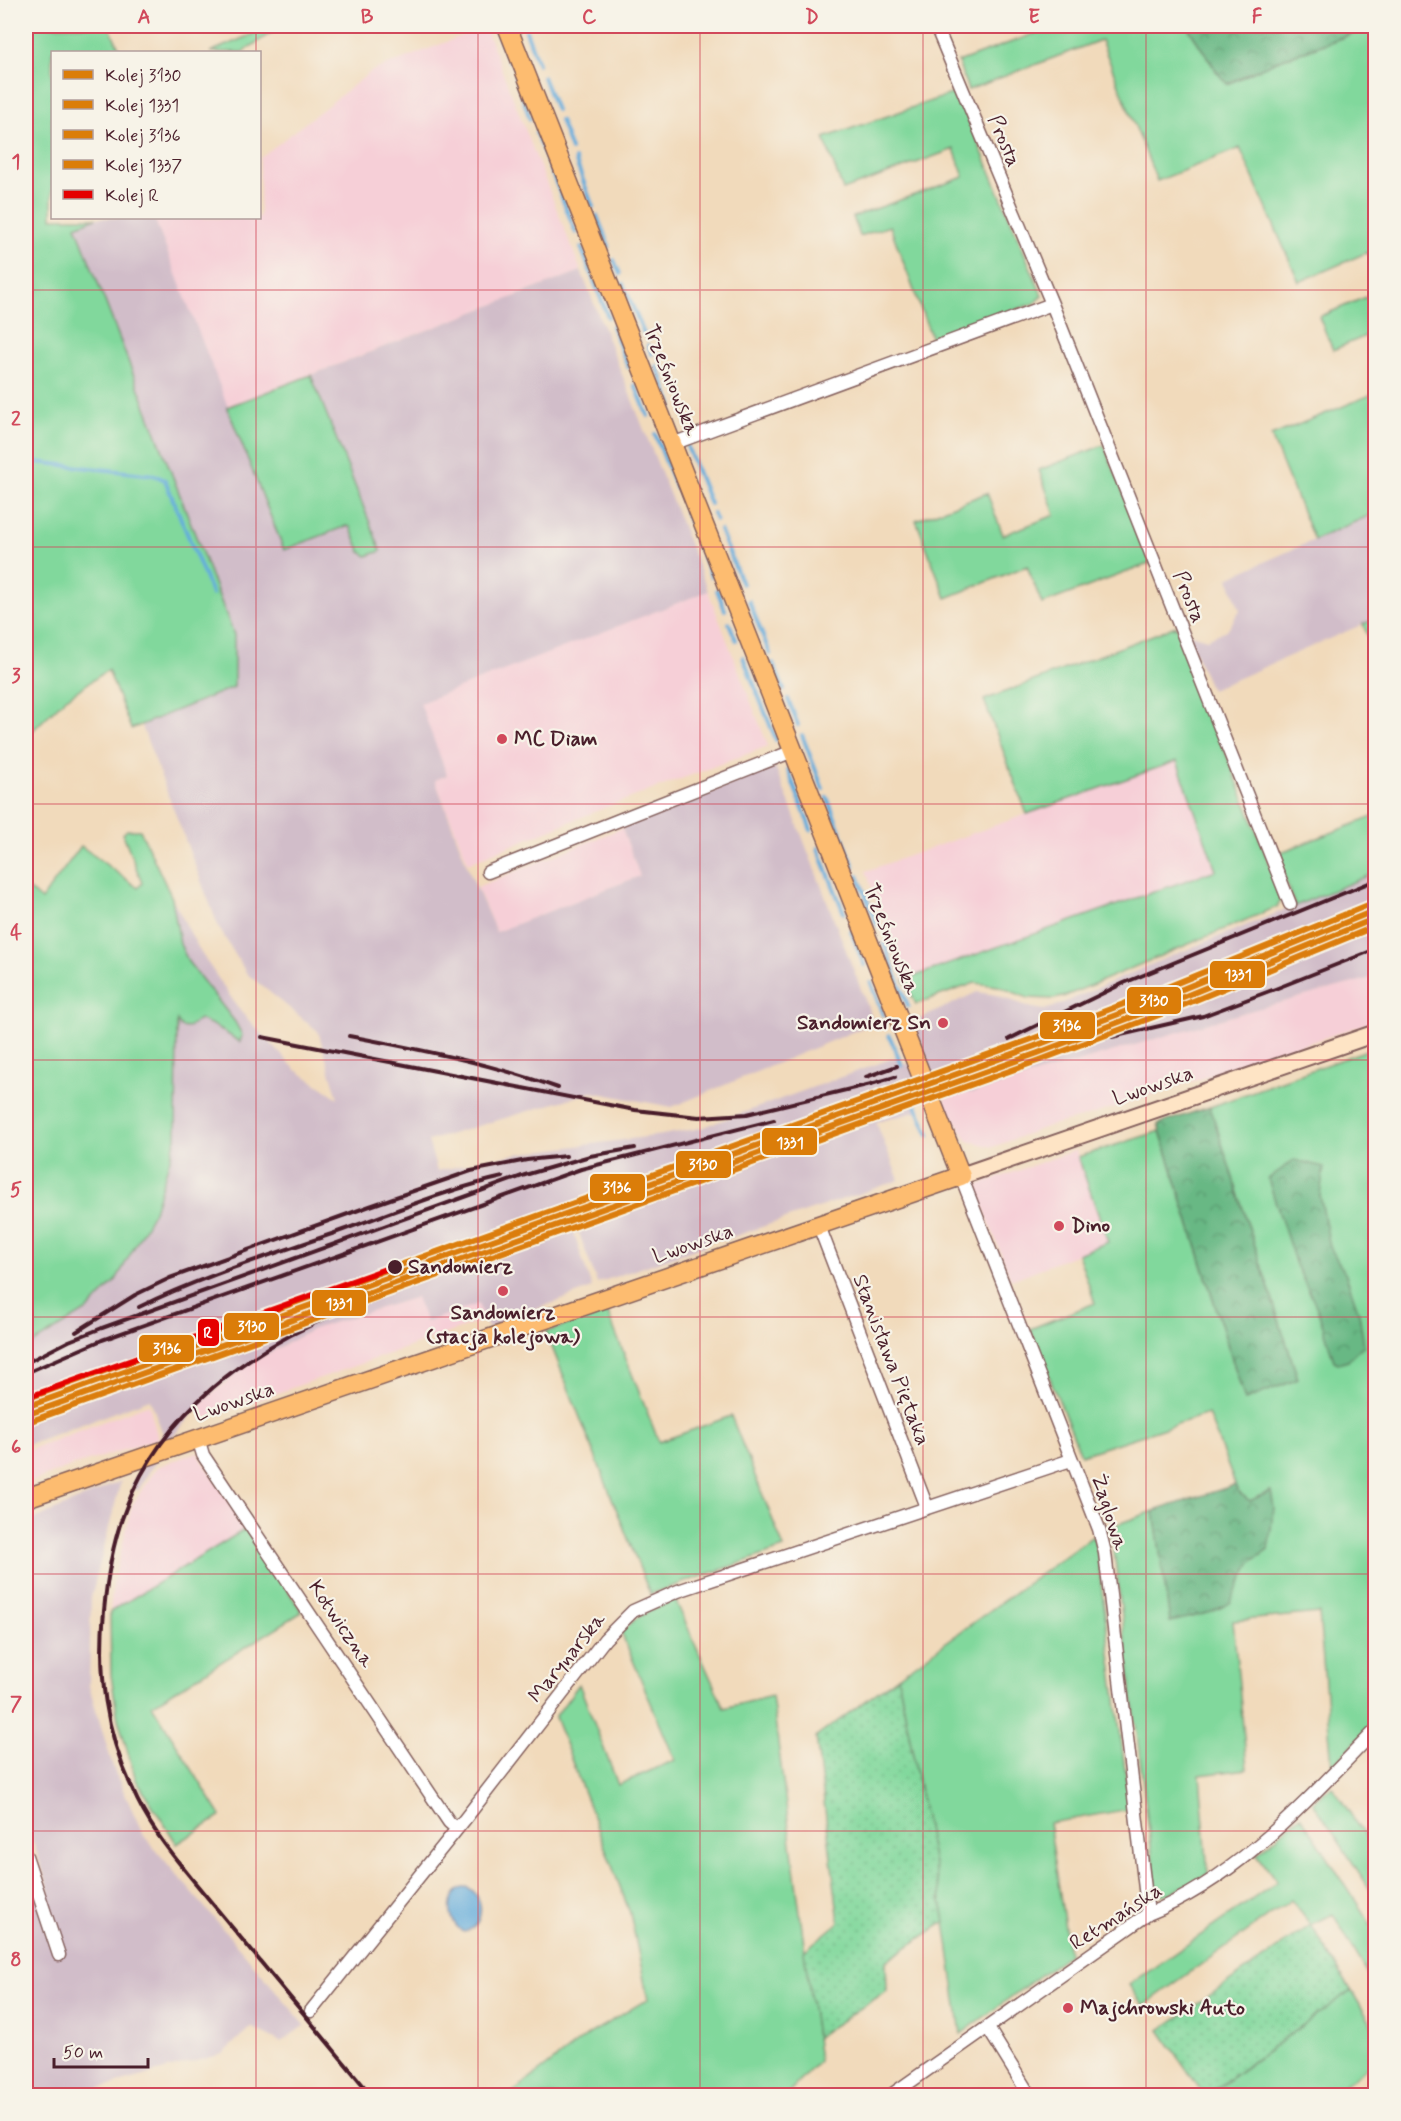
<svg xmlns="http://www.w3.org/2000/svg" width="1401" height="2121" viewBox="0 0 1401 2121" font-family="Mynerve,sans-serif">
	<defs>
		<pattern id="forest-crowns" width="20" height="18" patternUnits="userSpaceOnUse" patternTransform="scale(1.5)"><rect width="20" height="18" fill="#68b884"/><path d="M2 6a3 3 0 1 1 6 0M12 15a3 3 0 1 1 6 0" fill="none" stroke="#58956c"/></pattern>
		<pattern id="garden-dots" width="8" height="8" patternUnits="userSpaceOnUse" patternTransform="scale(1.5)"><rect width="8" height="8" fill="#81d89c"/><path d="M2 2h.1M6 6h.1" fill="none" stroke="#71b987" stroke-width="1.8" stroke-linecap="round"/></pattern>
	</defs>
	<rect width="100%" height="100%" fill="#f7f3e8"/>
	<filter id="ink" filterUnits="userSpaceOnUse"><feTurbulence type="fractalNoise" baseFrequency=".0167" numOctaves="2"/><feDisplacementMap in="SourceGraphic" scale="12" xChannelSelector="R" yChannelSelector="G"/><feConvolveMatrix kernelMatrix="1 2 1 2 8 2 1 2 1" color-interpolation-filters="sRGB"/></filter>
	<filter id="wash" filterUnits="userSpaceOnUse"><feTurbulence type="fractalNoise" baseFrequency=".008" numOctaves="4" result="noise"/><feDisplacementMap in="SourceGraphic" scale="24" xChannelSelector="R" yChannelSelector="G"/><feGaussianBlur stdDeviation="1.35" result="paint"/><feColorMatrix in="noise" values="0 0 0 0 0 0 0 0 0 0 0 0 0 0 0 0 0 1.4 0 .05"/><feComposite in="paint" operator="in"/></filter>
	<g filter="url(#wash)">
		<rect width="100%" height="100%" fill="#f1dabb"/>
		<path fill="#f6cfd7" d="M485,27L581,271L227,407L154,218H260V158L372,71Z
			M708,591L768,746L599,810L468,863L435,780L447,775L419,703Z
			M1177,761L1216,870L904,980L866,871Z
			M622,828L640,876L496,932L477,887Z
			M1375,977V1021L1082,1118L1051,1125L993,1147L968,1141L944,1104L947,1091L973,1093L1249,1011Z
			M1076,1150L1108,1242L1011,1280L975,1186Z
			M416,1297L478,1304L485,1320L201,1420V1404L239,1372L255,1361L313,1329Z
			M149,1404L158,1439L63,1469L26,1484V1451Z
			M197,1452L247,1528L110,1612L113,1584L132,1505L157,1467Z"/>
		<path fill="#d1bdc9" d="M96,218H154L284,550L346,526H350L361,552L381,551L311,375L581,271L708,591L420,703L447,775L435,780L470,873L496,932L640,876L622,828L775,766L874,1023L672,1107L592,1092L428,1141L437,1171L515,1154L662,1135L701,1128L899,1056L904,1065L926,1057L914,1024L918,1020L977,992L997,995L1032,1008L1044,1010L1054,1007L1166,958L1375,873V977L1249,1011L973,1093L947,1091L917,1102L920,1111L876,1122L899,1180L724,1240L717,1238L707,1242L704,1246L597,1283L579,1233L591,1228L574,1234L592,1288L488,1328L478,1304L426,1322L416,1297L313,1329L254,1361L220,1386L201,1404L176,1433L163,1449L138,1491L131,1486L163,1434L150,1399L26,1445V1348L89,1309L116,1280L154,1211L176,1139L177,1020L199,1019L215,1026L239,1042L235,1022L189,963L180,944L172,898L201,953L241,1012L295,1069L338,1098L318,1031L247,974L219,928L141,724L234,687L132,375L75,226Z
			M1375,513V619L1211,690L1187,633L1207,639L1227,630L1240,610L1228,578Z
			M121,1481L91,1598L89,1686L114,1770L144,1836L305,2025L281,2042L251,2027L222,2054L75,2095H26V1898L50,1892L26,1820V1523Z"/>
		<path fill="#81d89c" stroke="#667c64" stroke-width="1.5" d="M26,26H109L121,52H52V218H96L76,226L234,635V687L131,729L108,670L65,699L26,737Z
			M272,26H281L243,52H210Z
			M1055,26H1187L1217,72L1228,84L1274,62L1375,26V270L1368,252L1299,282L1240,148L1157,181L1101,40L968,90L958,62Z
			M957,92L1042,295L1035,303L932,339L890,226L860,236L853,217L964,177L954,149L843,190L824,138Z
			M1375,293V332L1333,350L1319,317Z
			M311,375L381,551L367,556L361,552L350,527L346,526L284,550L227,407Z
			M1375,393V513L1314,540L1271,436Z
			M1104,445L1151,563L1042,604L1027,566L946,598L916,520L987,493L1003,535L1055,515L1039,470Z
			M1375,619V655L1363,624Z
			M1176,626L1282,896L1277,907L1063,997L1054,999L1028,998L998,986L975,983L916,1004L904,980L1216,870L1177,761L1027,814L984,700Z
			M1375,816V873L1295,906L1276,854Z
			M127,830H140L172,898L180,944L189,963L235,1022L242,1035L240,1042L215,1026L199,1019L187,1028L181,1027L177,1021L176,1139L154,1211L116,1280L89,1309L26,1348V887L41,900L81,846L138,888L142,883L123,834Z
			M1375,1047V1722L1332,1766L1319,1613L1233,1621L1247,1769L1200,1775L1208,1874L1169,1894L1160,1895L1156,1886L1113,1544L1107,1528L1154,1511L1171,1622L1230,1602L1251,1562L1268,1550L1270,1491L1250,1501L1238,1492L1208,1414L1081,1455L1030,1329L1095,1303L1078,1254L1108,1242L1078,1157L1160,1131L1245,1400L1298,1379L1210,1107Z
			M607,1311L659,1442L731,1416L784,1548L650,1594L546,1332Z
			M247,1528L302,1612L152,1705L221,1816L177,1844L136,1780L118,1719L111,1675L110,1612Z
			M1093,1536L1097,1552L1130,1809L1049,1823L1069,1954L961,2034L945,1922L898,1677Z
			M675,1599L724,1708L772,1696L819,2061L786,2095L508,2096L589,2034L648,1999L630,1913L555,1717L579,1684L618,1785L675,1760L621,1632L638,1617Z
			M1332,1786L1375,1851V1897L1313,1802Z
			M1301,1816L1375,1931V1986L1333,1914L1311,1925L1291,1900L1143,2006L1129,1985L1277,1882L1257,1854Z
			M1351,1990L1375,2030V2062L1331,2095L1207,2096Z"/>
		<path fill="url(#forest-crowns)" stroke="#596c58" stroke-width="1.5" d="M1187,26H1372L1274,62L1227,84L1217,72Z
			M1210,1107L1298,1379L1245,1400L1158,1124Z
			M1294,1160L1324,1167L1320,1195L1330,1247L1346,1275L1359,1313L1364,1345L1348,1360L1338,1363L1334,1361L1317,1308L1296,1265L1268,1179Z
			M1235,1485L1238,1492L1250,1501L1271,1491L1274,1508L1268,1550L1251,1562L1230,1603L1212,1612L1170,1622L1154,1511Z"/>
		<path fill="url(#garden-dots)" stroke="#667c64" stroke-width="1.5" d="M898,1677L945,1922L886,1961L887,1991L816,2037L804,1951L839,1922L816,1737Z
			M1311,1925L1351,1990L1207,2095H1204L1160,2030Z"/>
		<path fill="#63acdb" stroke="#566683" stroke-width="1.5" d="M467,1887C485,1895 486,1926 464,1932C446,1923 445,1890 467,1887Z"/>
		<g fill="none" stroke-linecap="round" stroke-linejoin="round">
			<path stroke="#63acdb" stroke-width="4" d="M495,26L509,61
				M526,31L538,64
				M515,75L530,119
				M543,77L556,110
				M560,120L571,150
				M536,133L576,233
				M575,159L593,207
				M597,216L609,246
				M581,247L608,317
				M614,260L620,274
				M623,284L645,336
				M612,326L628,367
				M648,345L652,354
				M657,366L672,405
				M635,385L648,416
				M655,434L676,488
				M687,446L710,504
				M26,461L154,475L165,480L212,594
				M685,510L711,576
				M713,513L716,520
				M720,530L742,584
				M717,590L725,610
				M749,601L770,654
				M729,623L736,640
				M743,657L776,740
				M773,663L784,690
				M788,699L798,725
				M802,735L823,789
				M788,770L811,830
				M827,797L854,867
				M818,848L844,913
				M858,876L877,925
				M851,931L864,965
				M884,944L908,1006
				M871,983L883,1015
				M889,1035L902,1065
				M915,1103L929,1135"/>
		</g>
	</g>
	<g filter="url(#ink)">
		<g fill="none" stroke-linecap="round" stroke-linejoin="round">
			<g stroke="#84605d" stroke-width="15">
				<path id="minor" d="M936,26L1052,304L1290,904
					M672,444L1052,304
					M488,872L793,751
					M961,1176L1099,1529L1105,1553L1148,1914
					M819,1226L927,1507
					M198,1438L203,1455L449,1822L457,1829
					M26,1856L59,1955
					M311,2011L465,1819L605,1639L633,1611L678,1591L1071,1460
					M988,2028L1030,2096
					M890,2096L1148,1914C1240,1877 1308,1799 1376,1730"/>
			</g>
			<g stroke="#84605d" stroke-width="20">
				<path id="secondary" d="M961,1176L1376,1033"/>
			</g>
			<g stroke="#84605d" stroke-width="21">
				<path id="primary" d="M26,1498L961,1176L507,26"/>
			</g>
			<use href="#minor" stroke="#fff" stroke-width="12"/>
			<use href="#secondary" stroke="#fee4c5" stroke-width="16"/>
			<use href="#primary" stroke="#fdbc6f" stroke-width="18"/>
			<path stroke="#4a1f2b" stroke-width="4" d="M349,1036C418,1049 493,1064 558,1088
				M262,1037L635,1110L699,1117L747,1114L871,1084L895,1077
				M1112,1037L1203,1016L1275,989L1376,949
				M1009,1039L1124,983L1376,880
				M866,1077L897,1066
				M391,1267L1106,1010L1376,900
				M139,1307C204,1275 275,1254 343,1230C396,1211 448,1189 503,1177
				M342,1312C249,1348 163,1412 126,1508C113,1540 107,1577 104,1611C98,1674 105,1730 132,1788C146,1822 169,1851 192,1879L372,2096
				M76,1332L135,1295L170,1278L370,1206L471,1171L527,1160L566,1156
				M26,1363L69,1341L102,1328L525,1175L590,1156L635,1148
				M26,1373L102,1340L581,1169L774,1120"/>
			<g stroke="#f7f3e8" stroke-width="10">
				<path id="rail-1" d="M26,1407L1035,1046L1158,999L1376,910"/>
			</g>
			<g stroke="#f7f3e8" stroke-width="10">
				<path id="rail-2" d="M29,1414L1038,1053L1161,1006L1376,918"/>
			</g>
			<g stroke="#f7f3e8" stroke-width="10">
				<path id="rail-3" d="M26,1399L1032,1039L1155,992L1373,903"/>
			</g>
			<g stroke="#f7f3e8" stroke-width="10">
				<path id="rail-4" d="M31,1421L1040,1060L1164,1013L1376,926"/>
			</g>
			<g stroke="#f7f3e8" stroke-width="10">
				<path id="rail-5" d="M26,1398L391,1267"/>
			</g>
			<use href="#rail-1" stroke="#db7d09" stroke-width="6"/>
			<use href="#rail-2" stroke="#db7d09" stroke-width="6"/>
			<use href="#rail-3" stroke="#db7d09" stroke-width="6"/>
			<use href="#rail-4" stroke="#db7d09" stroke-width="6"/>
			<use href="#rail-5" stroke="#e50000" stroke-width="6"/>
		</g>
	</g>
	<path fill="none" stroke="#d1495b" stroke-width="1.5" stroke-opacity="0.55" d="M256,26V52M478,26V2096M700,26V2096M923,26V2096M1146,26V2096M256,218V2096M26,290H1376M26,547H1376M26,804H1376M26,1060H1376M26,1317H1376M26,1574H1376M26,1831H1376"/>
	<g fill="#d1495b" stroke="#f7f3e8" stroke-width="2">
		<circle cx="502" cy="739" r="6"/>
		<circle cx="943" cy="1023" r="6"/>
		<circle cx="1059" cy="1226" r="6"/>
		<circle cx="503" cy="1291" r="6"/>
		<circle cx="1068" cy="2008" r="6"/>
	</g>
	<circle fill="#4a1f2b" stroke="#f7f3e8" stroke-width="2" cx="395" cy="1267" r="8"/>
	<g text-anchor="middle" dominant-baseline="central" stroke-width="4.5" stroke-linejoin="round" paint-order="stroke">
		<g font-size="21" fill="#4a1f2b" stroke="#f7f3e8">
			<text transform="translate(1004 141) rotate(67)">Prosta</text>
			<text transform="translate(671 380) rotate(68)">Trześniowska</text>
			<text transform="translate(1189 597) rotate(68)">Prosta</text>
			<text transform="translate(891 939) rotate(68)">Trześniowska</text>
			<text transform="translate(1153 1086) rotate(-19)">Lwowska</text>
			<text transform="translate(693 1244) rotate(-19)">Lwowska</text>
			<text transform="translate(891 1360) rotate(69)">Stanisława Piętaka</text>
			<text transform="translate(234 1402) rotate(-19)">Lwowska</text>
			<text transform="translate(1109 1512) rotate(72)">Żaglowa</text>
			<text transform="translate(341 1624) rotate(56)">Kotwiczna</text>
			<text transform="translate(567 1658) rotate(-51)">Marynarska</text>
			<text transform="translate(1116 1917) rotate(-33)">Retmańska</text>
		</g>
		<g font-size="21" font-weight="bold" fill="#4a1f2b" stroke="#f7f3e8" text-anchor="start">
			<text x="514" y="739">MC Diam</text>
			<text x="931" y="1023" text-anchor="end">Sandomierz Sn</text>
			<text x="1071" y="1226">Dino</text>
			<text x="503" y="1313" text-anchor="middle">Sandomierz<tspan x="503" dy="24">(stacja kolejowa)</tspan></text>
			<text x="1080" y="2008">Majchrowski Auto</text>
		</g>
		<g font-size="21" font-weight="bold" fill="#4a1f2b" stroke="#f7f3e8" text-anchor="start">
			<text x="408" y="1267">Sandomierz</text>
		</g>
	</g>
	<g stroke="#f7f3e8" stroke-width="2">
		<rect x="1209" y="960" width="57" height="29" rx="6" fill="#db7d09"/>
		<rect x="1126" y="986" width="56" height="29" rx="6" fill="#db7d09"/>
		<rect x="1039" y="1011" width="57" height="29" rx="6" fill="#db7d09"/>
		<rect x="761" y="1127" width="57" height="29" rx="6" fill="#db7d09"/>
		<rect x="675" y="1150" width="57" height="29" rx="6" fill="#db7d09"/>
		<rect x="589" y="1173" width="57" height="29" rx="6" fill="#db7d09"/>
		<rect x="311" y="1289" width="56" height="28" rx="6" fill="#db7d09"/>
		<rect x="223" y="1312" width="57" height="29" rx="6" fill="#db7d09"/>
		<rect x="197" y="1318" width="23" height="29" rx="6" fill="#e50000"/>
		<rect x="138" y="1334" width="57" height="29" rx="6" fill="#db7d09"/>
	</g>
	<g font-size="16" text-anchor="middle" font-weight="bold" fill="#fff">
		<text x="1238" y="980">1331</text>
		<text x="1154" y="1006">3130</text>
		<text x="1067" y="1031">3136</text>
		<text x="790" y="1148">1331</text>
		<text x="703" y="1170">3130</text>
		<text x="617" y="1193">3136</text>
		<text x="339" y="1309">1331</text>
		<text x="252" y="1332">3130</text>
		<text x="208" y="1338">R</text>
		<text x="167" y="1354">3136</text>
	</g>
	<rect width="1401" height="2121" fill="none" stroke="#f7f3e8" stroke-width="66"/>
	<rect x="51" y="51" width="210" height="168" fill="#f7f3e8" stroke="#b29e9c" stroke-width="1.5"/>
	<rect x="63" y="70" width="30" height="9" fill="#db7d09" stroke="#b29e9c" stroke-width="1.5"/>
	<text x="105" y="81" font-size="18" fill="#4a1f2b">Kolej 3130</text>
	<rect x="63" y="100" width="30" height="9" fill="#db7d09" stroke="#b29e9c" stroke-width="1.5"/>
	<text x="105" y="111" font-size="18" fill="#4a1f2b">Kolej 1331</text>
	<rect x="63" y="130" width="30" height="9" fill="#db7d09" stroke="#b29e9c" stroke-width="1.5"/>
	<text x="105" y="141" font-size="18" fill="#4a1f2b">Kolej 3136</text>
	<rect x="63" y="160" width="30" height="9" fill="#db7d09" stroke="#b29e9c" stroke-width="1.5"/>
	<text x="105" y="171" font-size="18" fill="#4a1f2b">Kolej 1337</text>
	<rect x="63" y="190" width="30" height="9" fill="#e50000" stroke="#b29e9c" stroke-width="1.5"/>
	<text x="105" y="201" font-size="18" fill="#4a1f2b">Kolej R</text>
	<path d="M54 2058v9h94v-9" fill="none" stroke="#4a1f2b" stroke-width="3"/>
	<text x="63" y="2058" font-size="18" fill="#4a1f2b" stroke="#f7f3e8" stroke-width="4.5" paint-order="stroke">50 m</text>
	<rect x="33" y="33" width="1335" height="2055" fill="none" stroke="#d1495b" stroke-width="2"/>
	<g font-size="20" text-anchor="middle" font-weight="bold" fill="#d1495b">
		<text x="144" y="23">A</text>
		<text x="367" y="23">B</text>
		<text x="589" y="23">C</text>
		<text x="812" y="23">D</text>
		<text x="1034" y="23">E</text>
		<text x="1257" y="23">F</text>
		<text x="16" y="168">1</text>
		<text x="16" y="425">2</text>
		<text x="16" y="682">3</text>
		<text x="16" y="939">4</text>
		<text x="16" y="1196">5</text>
		<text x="16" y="1453">6</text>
		<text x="16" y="1710">7</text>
		<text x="16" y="1966">8</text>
	</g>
</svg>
